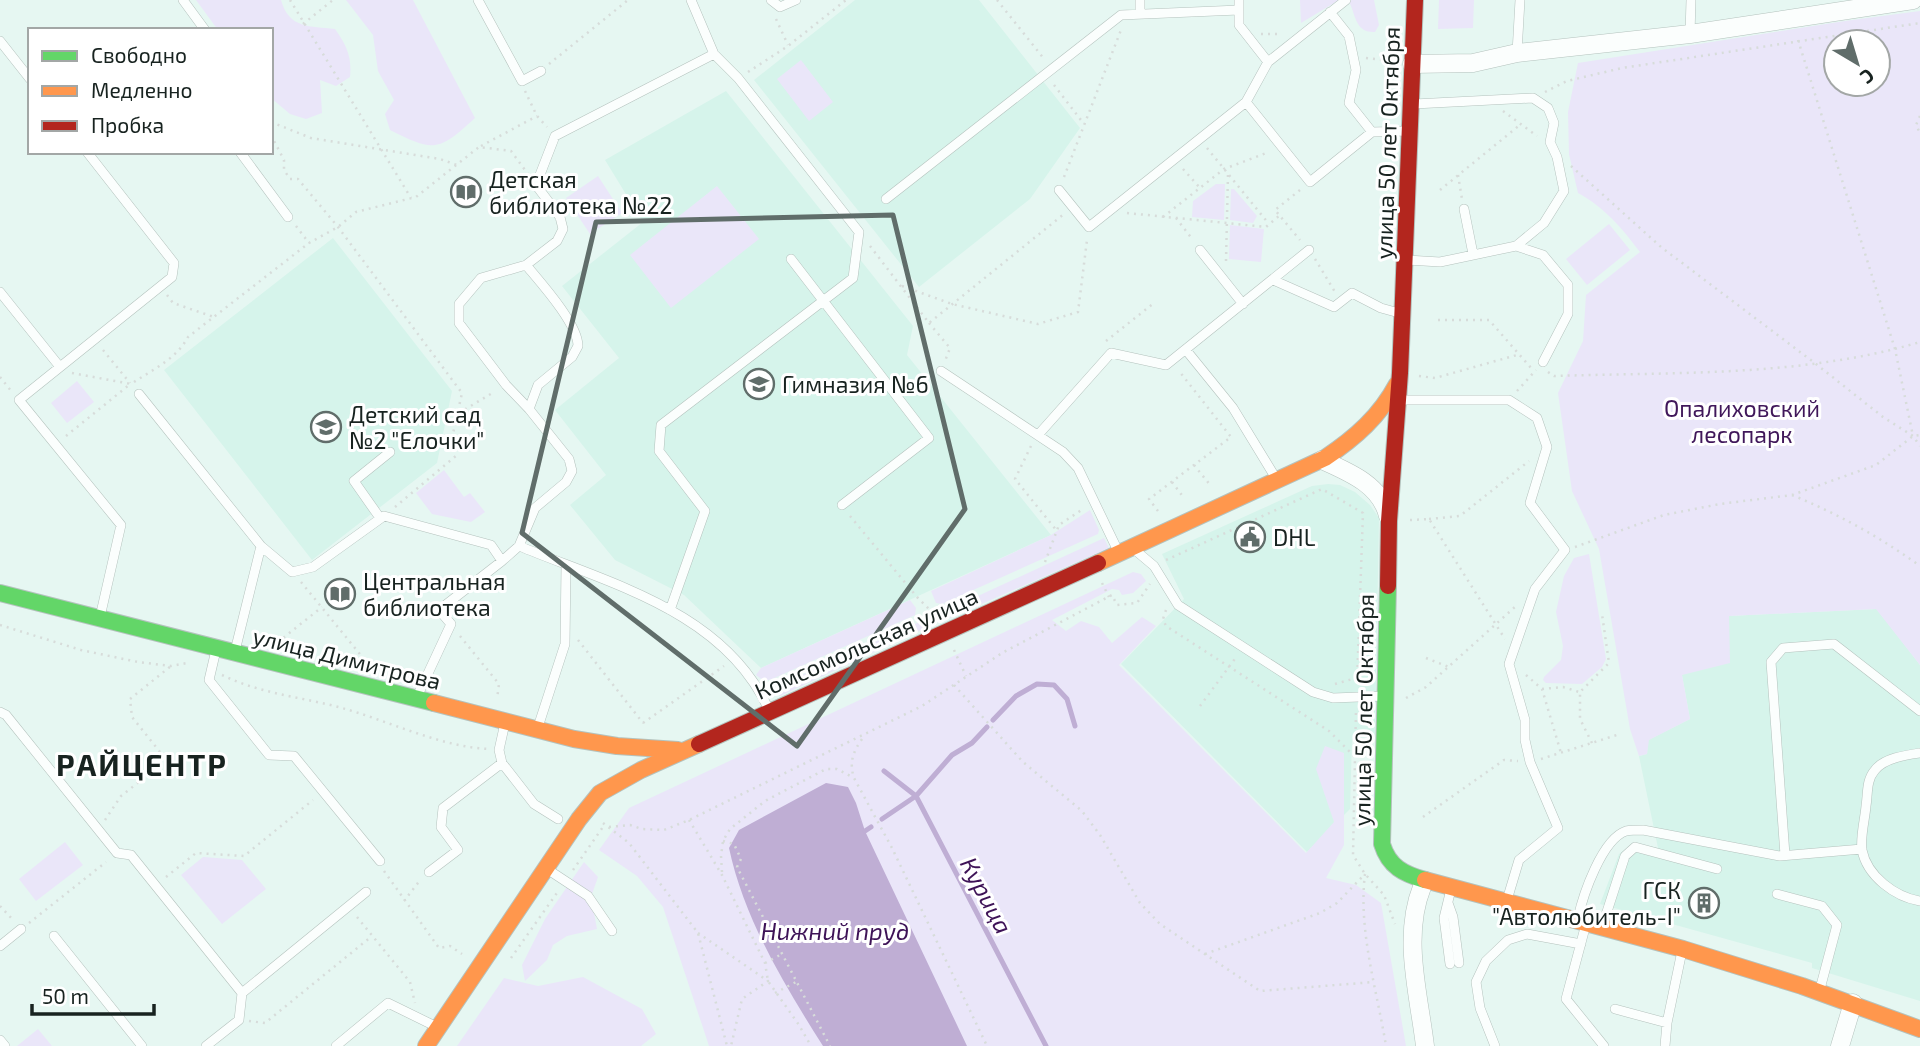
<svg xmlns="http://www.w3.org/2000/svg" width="1920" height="1046" viewBox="0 0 1920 1046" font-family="'Exo 2',sans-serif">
	<rect width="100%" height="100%" fill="#e6f7f2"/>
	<path fill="#d6f4eb" d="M855,0H979L1080,128L1030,199L919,287L754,80Z
		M726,91L913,326L907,355L1051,535L761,668L684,595L615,560L570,505L606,475L555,410L619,358L562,286L643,222L605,160Z
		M333,238L452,391L437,463L312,560L164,370Z
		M1328,484L1340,485L1355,492L1370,505L1379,518L1375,740H1352L1350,809L1307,852L1121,664L1184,599L1162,554L1312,486Z
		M1877,609L1920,665V1001L1812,968V963L1600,904L1619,854L1635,843L1658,848L1639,756L1647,754L1648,740L1690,719L1682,675L1729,616Z"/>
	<path fill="#eae6f9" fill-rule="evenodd" d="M196,0H281C289,29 310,26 335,29C347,46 352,57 350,77L336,86L320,80L322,113L306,119L290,114L271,98V30H218Z
		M346,0H413L475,118C438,152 434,152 390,130L385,114L394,100L378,71L373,35Z
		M1300,0H1339L1301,23Z
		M1348,0H1374L1379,25L1375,32C1354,33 1356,13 1348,0Z
		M1439,0H1474L1473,28L1438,29Z
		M1920,11V665L1876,609L1729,616L1730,663L1682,675L1690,719L1649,740L1647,754L1639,756L1630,729L1599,549L1572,491L1558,393L1583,341L1586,295L1640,252C1621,227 1605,208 1578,193L1569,154L1568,112L1578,63L1845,21ZM1878,42V84H1836V42Z
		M801,60L833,102L809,121L777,79Z
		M598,176L622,213L590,234L566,198Z
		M1216,184H1225L1224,220L1192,217L1193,201Z
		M717,186L759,239L671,308L630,255Z
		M1231,189H1234L1257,216L1253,223L1230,220Z
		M1609,224L1630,250L1587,285L1566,259Z
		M1230,225L1264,229L1261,262L1229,259Z
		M77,381L94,402L67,423L51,403Z
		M444,470L464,497L470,493L485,512L471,522L432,514L416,493Z
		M1090,510L1099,530L1098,534L942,604L936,603L931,591L1051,535Z
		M1104,538L1109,548L943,621L941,613Z
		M1589,554L1606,659L1602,667L1582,684L1546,683L1543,680L1544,677L1561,660L1563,646L1556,612L1564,576L1574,558Z
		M1133,572L1141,574L1146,581L1133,593L1122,595L1119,590L1112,589L1052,620L1066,631L1081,621L1099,627L1112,643L1142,617L1156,626L1119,665L1306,853L1334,822L1316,769L1325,746L1344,753V845L1326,878L1356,885L1381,903L1406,1046H709L663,907L637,876L599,850L629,808Z
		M910,600L916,608L915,615L772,679L764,681L756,675L761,668Z
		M926,619L932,625L780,696L774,691L780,685Z
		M65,842L83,865L36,901L19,879Z
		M203,857L242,860L266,889L222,924L181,875Z
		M584,862L598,877L591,897L597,929L567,936L553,945L547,960L525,981L522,965L545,919Z
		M583,977L642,1009L656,1034L641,1046H457L504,978L538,986Z
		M38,1029L52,1046H17Z"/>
	<path fill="#bfaed4" d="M826,783L848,787L856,803L865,831L967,1046H823C785,986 744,919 729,848L739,830Z"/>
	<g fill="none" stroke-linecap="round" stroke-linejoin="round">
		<path stroke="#bfaed4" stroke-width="5" d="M993,720L1016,696L1037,684L1054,685L1067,699L1075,726
			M884,771L916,796L1046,1046
			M882,819L916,796L952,755L972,743L987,727
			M865,831L871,827"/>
		<g stroke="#b4c2bd" stroke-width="10">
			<path id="lane" d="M183,0L205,30
				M478,0L522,81L541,71
				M771,0L780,7L796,0
				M1140,0V14
				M1239,0V25L1268,62L1346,0
				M1330,12L1349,36L1356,70L1349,103L1372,132
				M1690,34L1691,0
				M0,41L30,79
				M1517,53L1520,0
				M1246,102L1268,62
				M87,152L174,263L172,277L19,400L121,525L100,617
				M240,152L288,217
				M1059,190L1089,227L1246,102L1310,182L1372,132L1408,131
				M886,199L1121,15L1239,10
				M1464,209L1473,254
				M1516,246L1543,255L1568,285V314L1543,362
				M1200,250L1243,304
				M791,259L929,438L842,505
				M1407,260L1440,262L1516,246L1544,223L1564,191L1557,157L1550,142L1554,123L1548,108L1533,98L1414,104
				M526,265L481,278L459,304V323L506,385L529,409
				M1273,280L1334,307L1352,293L1381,308L1399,313
				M0,292L60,367
				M1186,350L1233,408L1277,480
				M941,371L1063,452L1078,468L1118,551
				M139,394L261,546
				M1400,400H1509L1537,418L1547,447L1530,503L1565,550L1535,589L1509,664L1525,720V740L1530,762L1558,828L1519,860L1507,900
				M1038,435L1111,353L1166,365L1309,250
				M380,518L354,481L390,452
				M519,546L535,508L566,482L572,471L569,459L529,409L538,385L572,357L578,346C578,324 541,283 526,265L557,241L563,229L560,217L536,185L555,136L714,54L691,0
				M1135,550L1154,566L1178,605L1313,692L1333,698L1385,696
				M670,610L705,511L659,451L661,425L853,278L859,232L738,78L714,54
				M216,650L209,680L269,755L294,756L380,861
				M235,651L261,546L292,572L313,567L384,516L491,545L502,561L519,546C611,584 725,612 769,710
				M417,697L451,624L439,610L502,561
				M0,712L6,715L117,853L131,855L242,993L239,1020L206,1046
				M538,727L565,644L566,565
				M1920,753C1906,755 1884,758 1875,770C1866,780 1868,794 1866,806C1865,819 1860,837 1862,850C1867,876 1895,897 1920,901
				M502,763L534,804L558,819
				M1785,855L1771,662L1783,648L1834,644L1920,711
				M547,869L588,896L612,931
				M429,872L458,850L441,827L443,808L502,763L499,750L505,723
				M1777,894L1822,906L1837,925L1820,989
				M1448,903L1453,917L1459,963
				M1578,918C1583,895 1602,839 1626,831C1631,830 1638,830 1643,830L1780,856L1862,849
				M1586,924L1566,999L1604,1046
				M1603,924L1625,856L1635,847L1717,869
				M54,936L142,1046
				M0,946L21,929
				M1450,964L1444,918L1451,889
				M242,993L366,892
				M1615,1009L1667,1023
				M0,1040L5,1046
				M336,1046L388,1003L437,1027
				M1495,1046L1480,1008L1476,982L1486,961L1508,940L1527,934L1581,944
				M1665,1046L1667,1023L1682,951"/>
		</g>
		<g stroke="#b4c2bd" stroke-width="19">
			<path id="street" d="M1412,64L1473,63L1517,53L1690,34L1913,0
				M1322,460C1349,472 1381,485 1388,516
				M1422,887C1402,937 1419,995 1425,1046
				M1840,1046L1853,1003"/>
		</g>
		<g stroke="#b4c2bd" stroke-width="18">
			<path id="fast" d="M1388,586L1382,844C1389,867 1404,874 1425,880
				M0,593L434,703"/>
		</g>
		<g stroke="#b4c2bd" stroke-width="18">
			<path id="slow" d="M1098,563L1325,458C1355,438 1380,416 1397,384
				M434,703L574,739L617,746L678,750
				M1425,880L1683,949L1802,986L1920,1029
				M426,1046L579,819L600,793L641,770L699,744"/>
		</g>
		<g stroke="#b4c2bd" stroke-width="18">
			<path id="jam" d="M1388,586L1389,521L1400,373L1415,0
				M699,744L1098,563"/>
		</g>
		<path stroke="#d7dcda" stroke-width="2.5" stroke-dasharray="2 5" stroke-linecap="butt" d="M290,0L411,198
			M997,0L1045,60
			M776,19L788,45
			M303,24L333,0
			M1261,34H1282
			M1798,40L1895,349L1913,436
			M1366,58L1394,61
			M549,64L628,0
			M748,72L788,46L846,0
			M1054,85L1084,124
			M525,91L537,116L547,127
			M1545,92L1567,81L1622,68L1920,23
			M1503,111L1537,136
			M1920,116L1916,125L1920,133
			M271,122L311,138L440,159L457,165
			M271,135L284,160V170L290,179H298L338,227L462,393L450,447
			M481,146L537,116
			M1207,148L1269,224
			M1571,166L1661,247L1816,364L1883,417L1913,436L1920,446
			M1183,169L1200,188
			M1458,175L1462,199
			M1064,177L1121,30
			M1300,190L1275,210L1300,240
			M1440,190L1521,124
			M1127,213L1266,227L1280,215
			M1163,217L1224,169L1269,152
			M1176,218L1193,240
			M296,226L309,243
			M870,246L929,323L1064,214
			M1315,259L1335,292
			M1226,261L1228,174
			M902,286L952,304L1038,324L1078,312L1087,240
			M167,295L173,303L214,317
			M1438,320H1489L1532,369
			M929,323L950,348L945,361
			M1106,341L1154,303
			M103,350L130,383
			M1548,372L1554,376C1675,372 1803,377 1920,342
			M72,373L131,384
			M1419,376L1435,378L1517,355
			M0,377L12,392
			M134,382C154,369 177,358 188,337L309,243L338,227L356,212L416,197L479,147L511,151L528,174
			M1517,391L1536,370
			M459,413L494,392
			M66,436L129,385
			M1031,446L1015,479L1057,531
			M1194,465L1211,486
			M1172,482L1184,498
			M1792,495C1838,514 1880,537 1920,566
			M395,507L457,455
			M1158,511L1149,499L1231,437L1179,371
			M850,516L917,597L935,615
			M1429,519L1460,516L1529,461
			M1410,520L1429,519L1505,639
			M1575,547L1664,515L1720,504L1792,495L1876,465L1913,436L1920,435
			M1166,560L1322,489L1363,513L1357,683
			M1045,562L1059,525L1083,509
			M301,582L368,664
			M1102,583L1109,597
			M1166,610L1163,619L1166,626L1329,731L1355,757L1353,855L1365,874L1384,895L1395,924
			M0,625L81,650L138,662L171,666L187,663
			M460,636L499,684L497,699
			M578,640L643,723
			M278,642L322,607
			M954,650L966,676
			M1426,658L1449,667
			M222,675C261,694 302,697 342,708C389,721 441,747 489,749
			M1526,675L1542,689L1561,753
			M1335,684L1356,678
			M954,685L1023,762L1082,811L1100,835L1140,903L1160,924L1260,991L1374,982
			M1542,689L1563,687L1579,692
			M1406,698L1426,687L1516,606
			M1200,706L1237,656
			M643,723L724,666
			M862,739C853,752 849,762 854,778L892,848L987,1046
			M1592,743L1580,719V692L1609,663L1602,614
			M1355,757L1356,711
			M1541,759L1620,734
			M1423,817L1504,760L1518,761
			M105,820L121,796L158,767L160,752L132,717L130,699L171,666
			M689,820L722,875L765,963L768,981L799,1025L811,1046
			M603,823L629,843L698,933L727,1046
			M609,827L630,825L642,829L664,830L689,820L922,706L1002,653L1112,595L1117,605L1137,603L1150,584
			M723,841L734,844L741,859L737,867L830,1046
			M573,870L605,824
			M384,871L439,948L450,946L462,954
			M722,872L721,856L723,841L730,829L765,801L826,769H837L854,778
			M1365,874C1358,931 1377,990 1386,1046
			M166,877L196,853L244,856L313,800
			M404,901L421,879
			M0,906L14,921
			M357,917L410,982L415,1003
			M29,923L106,862
			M698,933L768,981L742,999L731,1046
			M1205,954L1320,913L1337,903L1365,874
			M511,958L559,890
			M765,963L782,954
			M775,993L796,982
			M249,1021L265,1023L372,936"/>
		<use href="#lane" stroke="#fbfefd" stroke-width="9"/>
		<use href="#street" stroke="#fbfefd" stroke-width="18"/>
		<use href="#fast" stroke="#63d668" stroke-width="16"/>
		<use href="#slow" stroke="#ff974d" stroke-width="16"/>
		<use href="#jam" stroke="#b3261e" stroke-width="16"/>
	</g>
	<path fill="none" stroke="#606d6a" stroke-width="5" stroke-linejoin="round" d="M893,215L965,509L797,746L522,533L596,222Z"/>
	<defs>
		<g id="library-ring" transform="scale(1.575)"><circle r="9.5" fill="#fff" stroke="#606d6a" stroke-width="1.5"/><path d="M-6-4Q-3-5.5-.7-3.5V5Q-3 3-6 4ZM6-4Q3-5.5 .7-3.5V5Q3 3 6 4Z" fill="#606d6a"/></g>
		<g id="school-ring" transform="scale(1.575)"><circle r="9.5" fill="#fff" stroke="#606d6a" stroke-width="1.5"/><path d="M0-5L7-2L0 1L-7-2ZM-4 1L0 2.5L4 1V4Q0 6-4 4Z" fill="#606d6a"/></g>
		<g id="civic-ring" transform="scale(1.575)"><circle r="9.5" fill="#fff" stroke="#606d6a" stroke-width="1.5"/><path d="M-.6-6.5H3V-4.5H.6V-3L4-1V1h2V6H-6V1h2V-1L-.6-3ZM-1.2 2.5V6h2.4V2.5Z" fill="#606d6a"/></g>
		<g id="building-ring" transform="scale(1.575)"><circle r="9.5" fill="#fff" stroke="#606d6a" stroke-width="1.5"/><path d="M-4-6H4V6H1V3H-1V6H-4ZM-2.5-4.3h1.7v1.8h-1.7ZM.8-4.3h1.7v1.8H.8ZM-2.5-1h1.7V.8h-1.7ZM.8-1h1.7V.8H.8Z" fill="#606d6a"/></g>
	</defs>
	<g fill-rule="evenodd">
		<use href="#library-ring" x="466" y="192"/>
		<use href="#school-ring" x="759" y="384"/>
		<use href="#school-ring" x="326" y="427"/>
		<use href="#civic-ring" x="1250" y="537"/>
		<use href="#library-ring" x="340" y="594"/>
		<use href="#building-ring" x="1704" y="903"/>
	</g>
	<g text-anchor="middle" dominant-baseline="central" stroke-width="6" stroke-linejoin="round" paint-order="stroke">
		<g font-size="23" fill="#182320" stroke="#fff">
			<text transform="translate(1387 143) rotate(-88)">улица 50 лет Октября</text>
			<text transform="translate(866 643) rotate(-24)">Комсомольская улица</text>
			<text transform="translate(347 658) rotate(14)">улица Димитрова</text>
			<text transform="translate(1363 710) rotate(-89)">улица 50 лет Октября</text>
		</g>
		<g font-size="23" fill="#182320" stroke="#fff" text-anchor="start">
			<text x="489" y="179">Детская<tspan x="489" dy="26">библиотека №22</tspan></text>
			<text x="782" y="384">Гимназия №6</text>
			<text x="349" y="414">Детский сад<tspan x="349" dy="26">№2 "Елочки"</tspan></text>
			<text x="1273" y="537">DHL</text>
			<text x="363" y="581">Центральная<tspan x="363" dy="26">библиотека</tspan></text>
			<text x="1681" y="890" text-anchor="end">ГСК<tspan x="1681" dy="26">"Автолюбитель-I"</tspan></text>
		</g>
		<g font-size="23" fill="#40175a" stroke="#fff">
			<text x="1742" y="408">Опалиховский<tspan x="1742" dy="26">лесопарк</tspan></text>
		</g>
		<g font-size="24" font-style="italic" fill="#3e1357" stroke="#fff">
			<text transform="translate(987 895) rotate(62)">Курица</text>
			<text x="835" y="930">Нижний пруд</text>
		</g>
		<g font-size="30" font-weight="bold" letter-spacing="2" fill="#182320" stroke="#fff">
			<text x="142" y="764">РАЙЦЕНТР</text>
		</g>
	</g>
	<rect x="28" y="28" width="245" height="126" fill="#ffffff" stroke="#a3a7a6" stroke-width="2"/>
	<rect x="42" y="51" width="35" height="10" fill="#63d668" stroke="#a3a7a6" stroke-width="2"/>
	<text x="91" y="63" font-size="21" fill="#182320">Свободно</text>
	<rect x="42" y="86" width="35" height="10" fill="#ff974d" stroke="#a3a7a6" stroke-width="2"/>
	<text x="91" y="98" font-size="21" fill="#182320">Медленно</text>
	<rect x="42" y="121" width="35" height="10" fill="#b3261e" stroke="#a3a7a6" stroke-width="2"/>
	<text x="91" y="133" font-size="21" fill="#182320">Пробка</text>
	<g transform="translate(1857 63) rotate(142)"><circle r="33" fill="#ffffff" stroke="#a3a7a6" stroke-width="2"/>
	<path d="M0-5L12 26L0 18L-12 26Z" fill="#606d6a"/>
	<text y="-10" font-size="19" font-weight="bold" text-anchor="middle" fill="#182320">С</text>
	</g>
	<path d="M32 1004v10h122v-10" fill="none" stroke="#182320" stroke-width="3.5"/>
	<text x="42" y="1004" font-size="21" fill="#182320" stroke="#ffffff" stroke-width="5" paint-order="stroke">50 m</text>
</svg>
